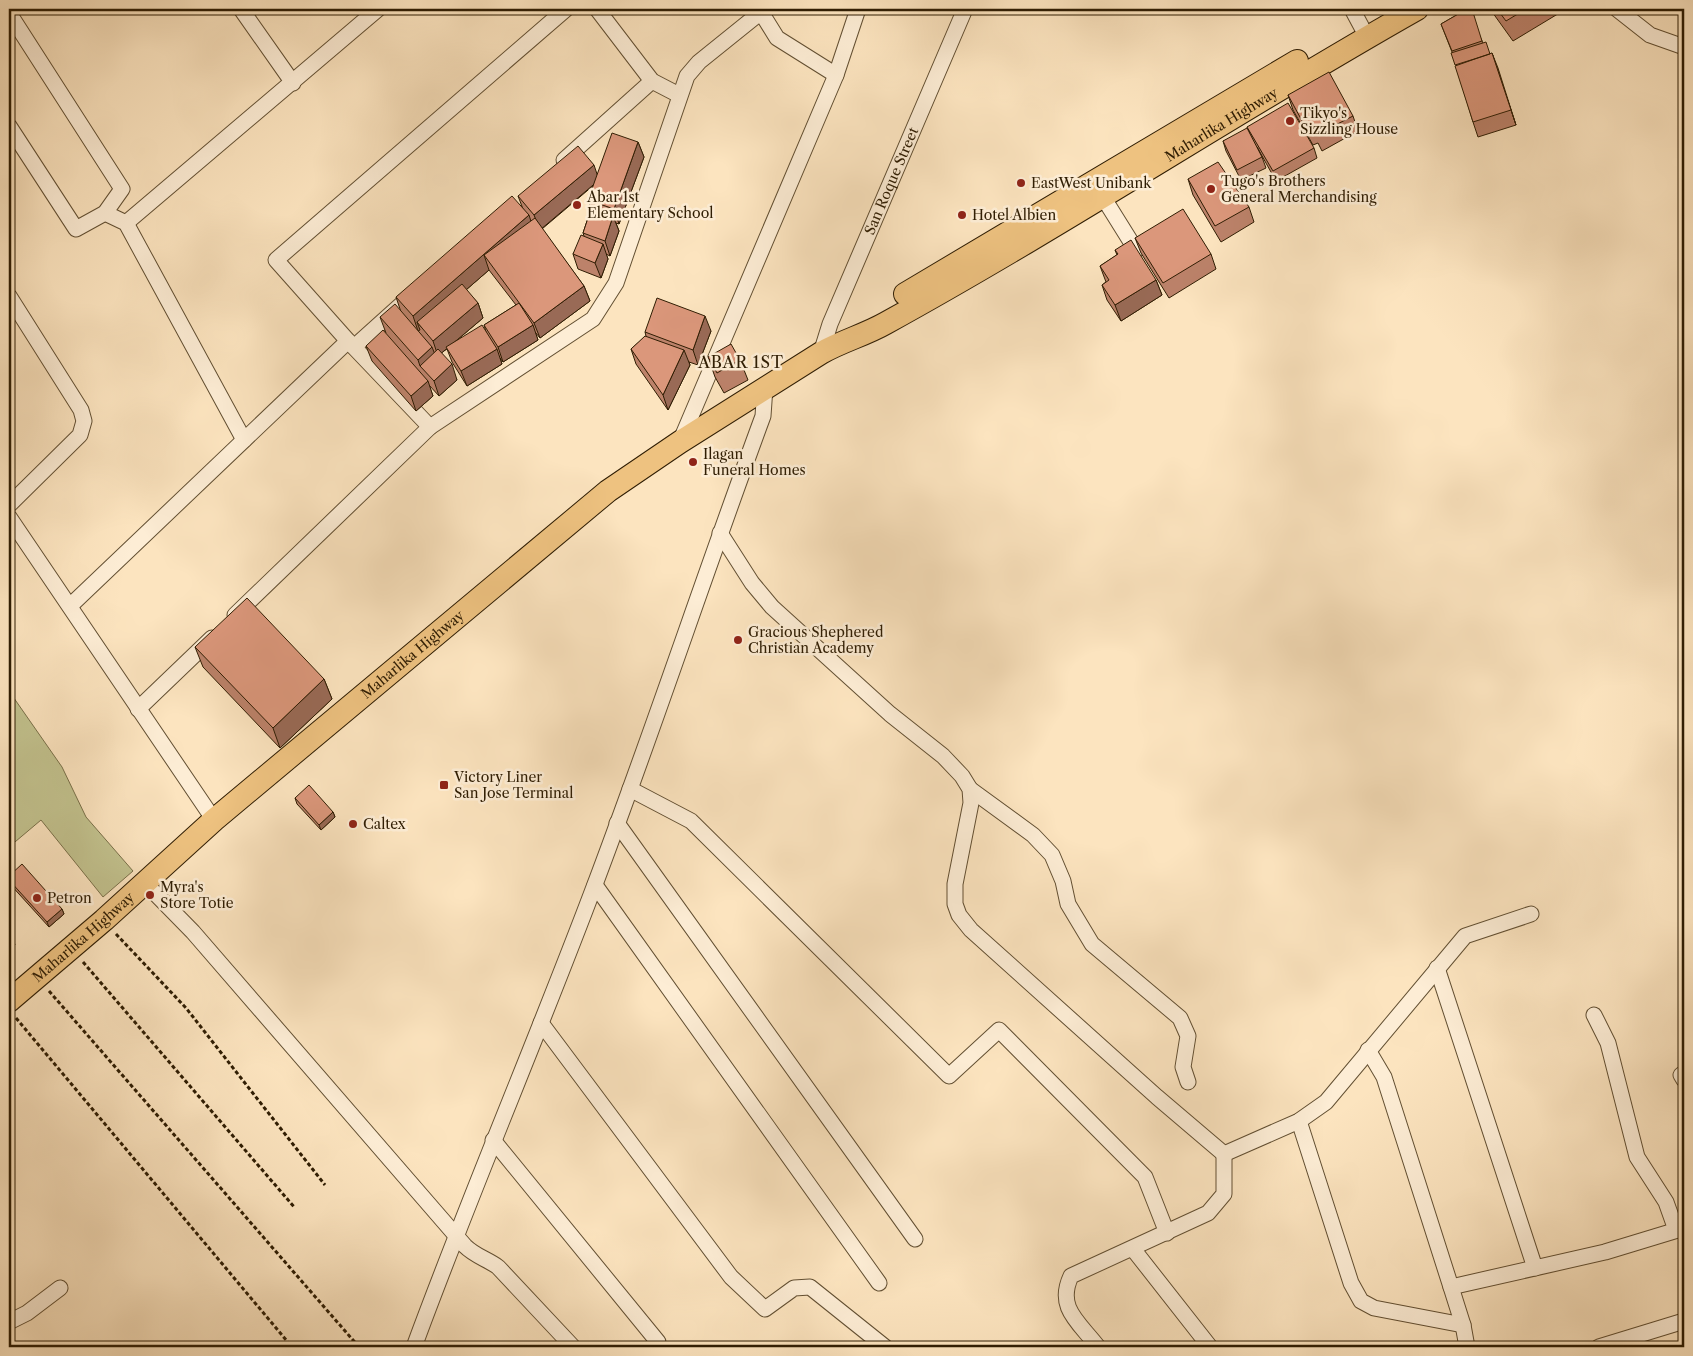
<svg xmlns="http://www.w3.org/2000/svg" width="1693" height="1356" viewBox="0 0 1693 1356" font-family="'Libre Caslon Text',serif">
	<rect width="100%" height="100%" fill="#fce4bf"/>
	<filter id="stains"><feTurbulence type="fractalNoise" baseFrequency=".004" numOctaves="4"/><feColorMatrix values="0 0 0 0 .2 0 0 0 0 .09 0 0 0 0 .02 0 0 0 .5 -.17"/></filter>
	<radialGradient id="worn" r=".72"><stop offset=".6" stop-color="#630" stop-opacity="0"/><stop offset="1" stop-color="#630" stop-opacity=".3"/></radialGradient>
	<path fill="#c3c38f" stroke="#797049" d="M9,691L62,767L86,817L133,871L103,897L41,820L9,847Z"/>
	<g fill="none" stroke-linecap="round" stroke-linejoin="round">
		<g stroke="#624f32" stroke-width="17">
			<g id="minor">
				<path d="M241,9L293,83"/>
				<path d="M597,9L652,81L679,95"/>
				<path d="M759,9L777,38L836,75"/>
				<path d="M1352,9L1367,37"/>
				<path d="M1617,9L1650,35L1684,47"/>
				<path d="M9,13L122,189L105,213L76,229L9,126"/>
				<path d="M564,160L652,81"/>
				<path d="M1098,189L1136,250"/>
				<path d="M105,213L126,223L244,440"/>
				<path d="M126,223L378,9"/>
				<path d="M9,296L81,410L84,421L80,435L9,505"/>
				<path d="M354,347L414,293"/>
				<path id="s1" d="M821,353L830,324L965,9"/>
				<path d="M430,427L348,341L276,260L566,9"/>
				<path d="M680,442L836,75L858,9"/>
				<path d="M9,517L214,820"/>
				<path d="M720,533L752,583L772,607L890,714L943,756L962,776L970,789L971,803L955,884V904L959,915L971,930L1157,1097L1224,1154"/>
				<path d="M70,606L348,341"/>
				<path d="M235,615L430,427L593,319L616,283L687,76L699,62L761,12"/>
				<path d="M138,709L212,638"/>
				<path d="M630,789L691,821L949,1076L999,1030L1145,1177L1167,1233"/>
				<path d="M970,789L1033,835L1052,855L1063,881L1068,904L1092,944L1180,1018L1188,1036L1183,1067L1188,1082"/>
				<path d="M617,823L915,1239"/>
				<path d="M145,883L193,932L465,1246C475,1256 487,1259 498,1267L573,1347"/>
				<path d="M595,885L879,1283"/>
				<path d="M1437,968L1535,1268"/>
				<path d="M1594,1015L1608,1043L1637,1157L1666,1202L1676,1230"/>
				<path d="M541,1023L731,1277L765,1309L794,1288L810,1287L885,1347"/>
				<path d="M1368,1050L1384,1077L1451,1287L1605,1252L1684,1228"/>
				<path d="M1684,1073L1681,1075L1684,1080"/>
				<path d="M1299,1121L1351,1283L1361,1301L1374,1308L1463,1325"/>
				<path d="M493,1140L658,1342"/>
				<path d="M1224,1154L1299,1121L1326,1102L1465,936L1531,914"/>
				<path d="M1133,1249L1210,1347"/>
				<path d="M1451,1287L1463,1325L1467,1347"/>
				<path d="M9,1322L27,1313L60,1288"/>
				<path d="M414,1347C471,1192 536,1041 594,887C653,731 705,573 763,416L765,387"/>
				<path d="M1098,1347C1079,1322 1056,1308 1071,1276L1208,1213L1224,1194V1154"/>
				<path d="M1599,1347L1684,1321"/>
			</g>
		</g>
		<g stroke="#2f1d03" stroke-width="24">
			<g id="highway">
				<path d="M905,294L1297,61"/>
				<path id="s2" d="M9,1001L104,920L214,820L608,491L680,442L821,353C842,341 865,335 886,323C1066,224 1238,110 1417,9"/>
			</g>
		</g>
		<path stroke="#2f1d03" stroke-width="3" stroke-dasharray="4 2.5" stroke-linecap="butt" d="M116,934L186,1008L325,1185
			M83,962L295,1208
			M49,991L359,1347
			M16,1018L292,1347"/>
		<use href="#minor" stroke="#fdedd5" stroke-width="15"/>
		<use href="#highway" stroke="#eec280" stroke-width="22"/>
	</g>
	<path fill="#bc826a" stroke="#2f1d03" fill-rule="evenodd" d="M1467,9L1483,43L1490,54L1492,53L1516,125L1478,137L1473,122L1452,52L1441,24Z
		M1490,9H1566L1513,41Z
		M1288,95L1353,116L1358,131L1322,151L1318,143L1313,145L1293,110Z
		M1247,127L1314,148L1317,158L1276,181L1257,147L1262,157L1266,168L1241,180L1226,151L1223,141L1250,133Z
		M638,142L644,157L619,224L616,223L619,231L610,256L606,254L608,259L601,278L578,269L573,254L584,236L583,233L591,209L588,200L594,185L542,229L584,286L590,301L540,338L535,332L538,340L503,362L500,358L502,364L467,386L452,362L447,349L441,353L457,380L439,396L429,385L433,396L416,411L372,361L366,346L386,333L380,317L401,312L396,297L523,209L518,196L597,175ZM489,270L516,305L484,325L486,332L456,341L483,318L478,303L466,290Z
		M1188,179L1249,207L1254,222L1221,242L1193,195Z
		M1135,238L1211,254L1216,269L1169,298L1141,253Z
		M1115,250L1156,280L1162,295L1121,321L1107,300L1102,285L1106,282L1100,266L1117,255Z
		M711,331L698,365L689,362L690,365L668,410L636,364L631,349L646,336L645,332Z
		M708,357L740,360L748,380L724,393L715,377Z
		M195,647L324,679L332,699L280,748L203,667Z
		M295,798L333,812L335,817L321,830L297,804Z
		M9,876L62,909L64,914L49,927L9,883Z"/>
	<path fill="#996a56" stroke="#2f1d03" d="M1492,53L1498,68L1516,125Z
		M638,142L644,157L619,224L614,209Z
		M594,165L599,180L540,230L534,215Z
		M529,215L534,231L484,255L489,270L422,328L417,322L420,330L418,331L413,316Z
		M613,216L619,231L610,256L605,241Z
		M603,244L608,259L601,278L595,263Z
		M1156,280L1162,295L1121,321L1115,305Z
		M584,286L590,301L540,338L534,323Z
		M478,303L483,318L438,356L433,341Z
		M705,316L711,331L698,365L693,350Z
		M533,325L538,340L503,362L498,347Z
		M432,347L438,362L420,366L418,360Z
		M497,349L502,364L467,386L461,371Z
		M684,350L690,365L668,410L663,395Z
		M452,364L457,380L439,396L434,381Z
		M428,381L433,396L416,411L411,396Z
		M324,679L332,699L280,748L273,728Z
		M333,812L335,817L321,830L319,825Z
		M62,909L64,914L49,927L47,922Z
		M12,935L15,945L9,951V937Z"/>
	<path fill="#db977b" stroke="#2f1d03" d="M1467,9H1472L1482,41L1452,51L1441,24Z
		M1497,9H1526L1506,21Z
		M1486,42L1490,54L1455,65L1451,53Z
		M1492,53L1511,110L1473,122L1455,66Z
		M1329,72L1353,116L1316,135L1312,128L1307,130L1288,95Z
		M1288,103L1314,148L1273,171L1247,127Z
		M1247,128L1262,157L1237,170L1223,141Z
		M612,133L638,142L614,209L588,200Z
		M578,146L594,165L534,215L518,196Z
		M1218,162L1249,207L1215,226L1188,179Z
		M512,196L529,215L413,316L396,297Z
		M591,209L613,216L605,241L583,233Z
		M1183,209L1211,254L1163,283L1135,238Z
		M535,218L584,286L534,323L484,255Z
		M581,235L603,244L595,263L573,254Z
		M1131,240L1156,280L1115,305L1102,285L1109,280L1100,266L1118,254L1115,250Z
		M462,284L478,303L433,341L417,322Z
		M657,298L705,316L693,350L645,332Z
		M519,303L533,325L498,347L484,325Z
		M395,304L432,347L418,360L380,317Z
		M482,325L497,349L461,371L446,347Z
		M383,330L428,381L411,396L366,346Z
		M645,336L684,350L663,395L631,349Z
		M731,344L740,360L717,373L708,357Z
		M438,349L452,364L434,381L420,366Z
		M247,598L324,679L273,728L195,647Z
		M309,785L333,812L319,825L295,798Z
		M22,864L62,909L47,922L9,880V876Z
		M9,932L12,935L9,937Z"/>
	<g fill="#8f2418" stroke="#fdedd5" stroke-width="2">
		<circle cx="1290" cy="121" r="5"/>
		<circle cx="1021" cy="183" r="5"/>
		<circle cx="1211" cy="189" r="5"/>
		<circle cx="577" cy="205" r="5"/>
		<circle cx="962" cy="215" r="5"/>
		<circle cx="693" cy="462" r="5"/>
		<circle cx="738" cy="640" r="5"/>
		<rect x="439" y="780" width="10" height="10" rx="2.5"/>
		<circle cx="353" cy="824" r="5"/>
		<circle cx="150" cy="895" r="5"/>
		<circle cx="37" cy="898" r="5"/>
	</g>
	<g text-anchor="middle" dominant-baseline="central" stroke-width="5" stroke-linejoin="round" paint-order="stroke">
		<g font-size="14" fill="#2f1d03" stroke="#fdedd5" text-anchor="start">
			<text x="1300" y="113">Tikyo's<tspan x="1300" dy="16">Sizzling House</tspan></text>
			<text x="1221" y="181">Tugo's Brothers<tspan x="1221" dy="16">General Merchandising</tspan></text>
			<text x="1031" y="183">EastWest Unibank</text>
			<text x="587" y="197">Abar 1st<tspan x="587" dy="16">Elementary School</tspan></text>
			<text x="972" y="215">Hotel Albien</text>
			<text x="703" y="454">Ilagan<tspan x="703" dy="16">Funeral Homes</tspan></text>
			<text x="748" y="632">Gracious Shephered<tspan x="748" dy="16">Christian Academy</tspan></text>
			<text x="454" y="777">Victory Liner<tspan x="454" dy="16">San Jose Terminal</tspan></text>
			<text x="363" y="824">Caltex</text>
			<text x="160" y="887">Myra's<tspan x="160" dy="16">Store Totie</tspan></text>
			<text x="47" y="898">Petron</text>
		</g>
		<g font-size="14" fill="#2f1d03" stroke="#fdedd5">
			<text stroke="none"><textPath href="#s2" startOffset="1502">Maharlika Highway</textPath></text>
			<text stroke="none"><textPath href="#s1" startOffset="186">San Roque Street</textPath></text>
			<text stroke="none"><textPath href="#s2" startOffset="532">Maharlika Highway</textPath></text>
			<text stroke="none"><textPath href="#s2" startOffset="98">Maharlika Highway</textPath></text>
		</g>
		<g font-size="16" letter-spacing="1" fill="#2f1d03" stroke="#fdedd5">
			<text x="741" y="362">ABAR 1ST</text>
		</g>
	</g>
	<rect width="1693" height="1356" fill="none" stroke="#fce4bf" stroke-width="30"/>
	<rect x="10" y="10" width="1673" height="1336" fill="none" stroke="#2f1d03" stroke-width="2.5"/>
	<rect x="15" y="15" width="1663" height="1326" fill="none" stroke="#2f1d03"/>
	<rect width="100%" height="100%" filter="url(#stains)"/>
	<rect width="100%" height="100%" fill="url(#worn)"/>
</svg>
